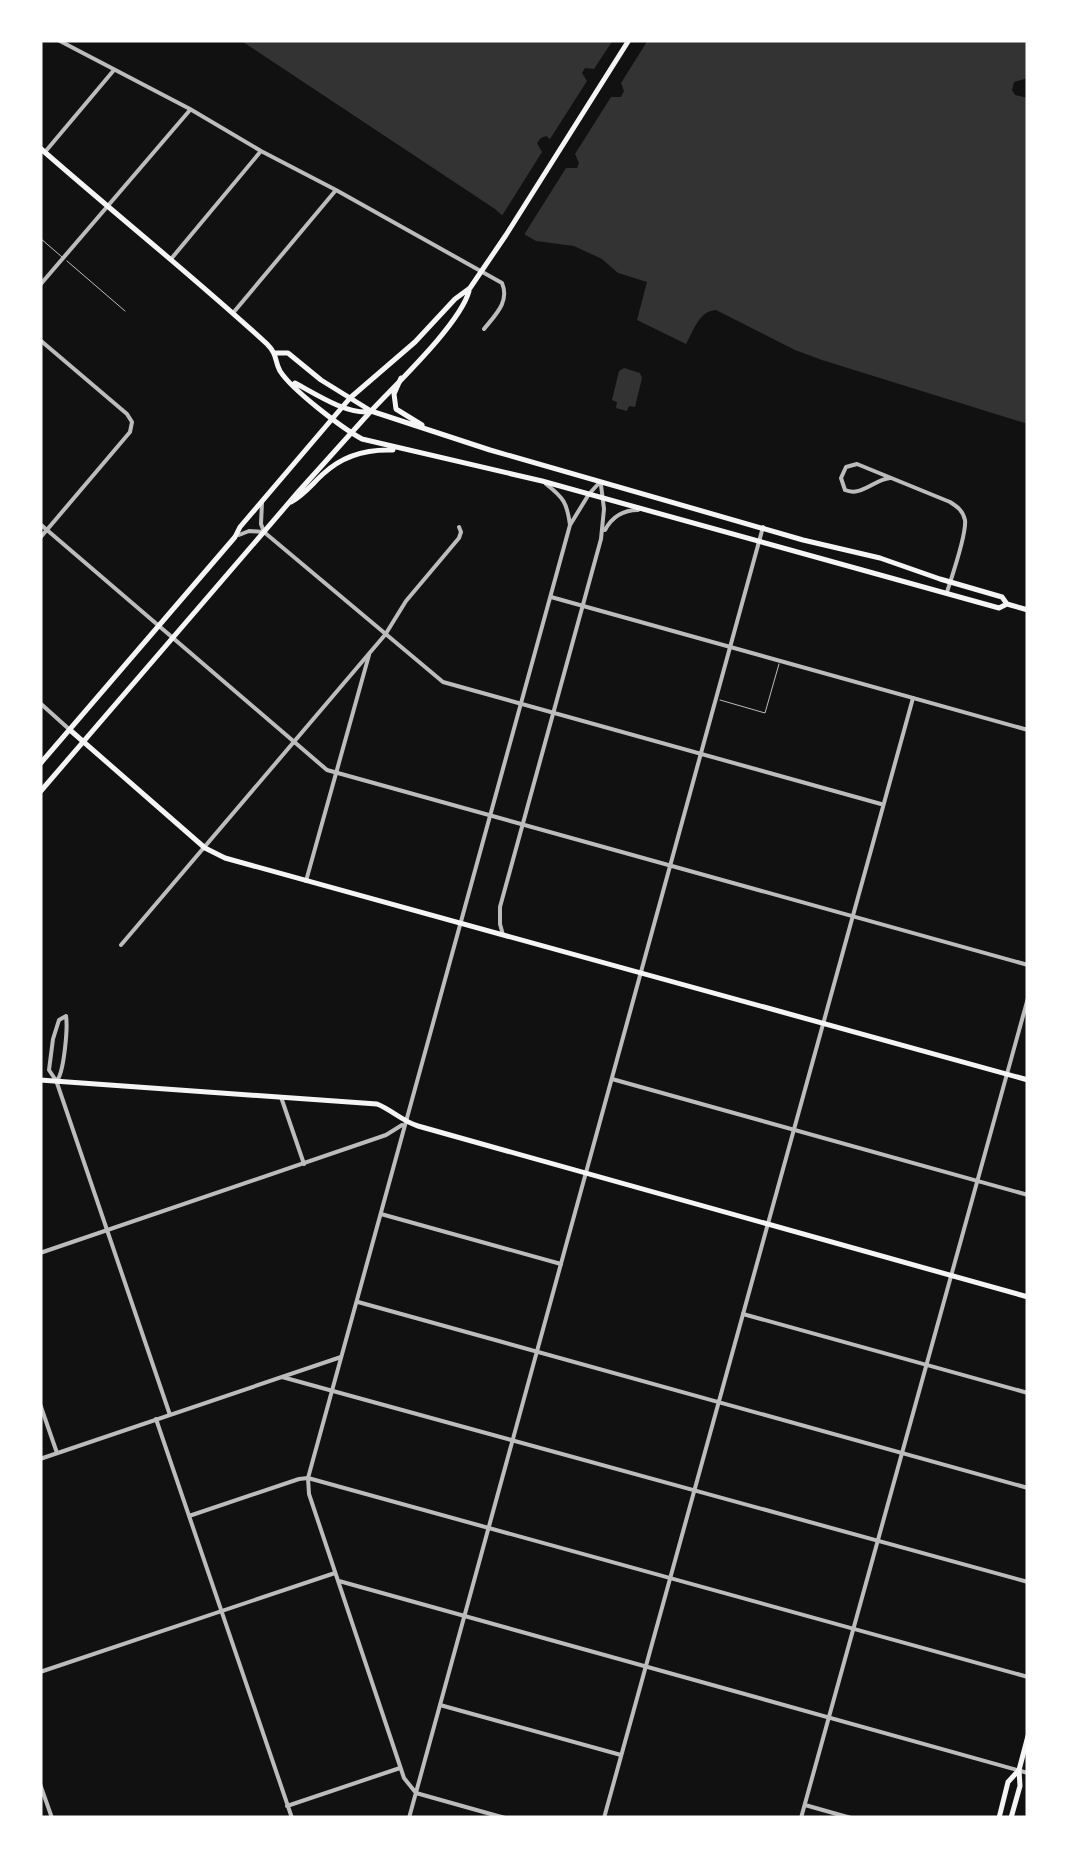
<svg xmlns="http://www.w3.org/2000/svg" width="1068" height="1858" viewBox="0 0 1068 1858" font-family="'Roboto Serif',serif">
	<rect width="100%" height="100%" fill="#111"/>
	<path fill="#333" d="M240,40H1028V78L1014,82L1012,90L1015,95L1028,98V424L822,360L795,350L716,310C699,311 694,330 686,344L637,320L647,282L618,273L602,259L574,246L536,241L524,234L495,209Z
		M624,368L640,373L642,378L635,407L629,406L627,411L616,408L617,402L612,400L619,371Z"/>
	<path fill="#111" d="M613,40H648L621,83L624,91L621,97H611L575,154L579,163L577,168H566L522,238L500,219L542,152L537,143L541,138L546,136L550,139L587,81L582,73L585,68L594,69Z"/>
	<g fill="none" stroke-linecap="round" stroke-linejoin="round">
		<path stroke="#bcbcbc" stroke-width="1" d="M40,238L62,257
			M67,261L125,311
			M720,700L765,713L779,664"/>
		<path stroke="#bcbcbc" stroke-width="4" d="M58,40L190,109L261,151L336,190L502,283C510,302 495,315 484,329
			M45,152L114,70
			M171,259L261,151
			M40,285L190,110
			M233,313L336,190
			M40,340L127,414L132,422L130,432L40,538
			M890,478C873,480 861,497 845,490L841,478L846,467L857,464L950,502C958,507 963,511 965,520C967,534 952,576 947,592
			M551,597L1028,730
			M385,635L406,601L459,538L461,532L459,527
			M306,881L369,655
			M612,1079L1028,1195
			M57,1083L170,1415
			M281,1097L304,1164
			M381,1214L561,1264
			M743,1314L1028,1393
			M282,1377L1028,1582
			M40,1404L57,1453
			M156,1419L292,1818
			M40,1459L341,1357
			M189,1516L299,1479L308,1478L1028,1677
			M40,1672L335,1573
			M440,1705L621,1755
			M416,1793L505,1818
			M805,1805L851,1818
			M287,1806L400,1768"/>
		<path stroke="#bcbcbc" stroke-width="4" d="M546,484C564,498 567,503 570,525
			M262,502L261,524L264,532
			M40,524L327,770L1028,965
			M605,530C612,517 623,510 638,510
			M239,535L249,531L264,532L443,682L881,804
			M40,703L70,730
			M503,935L500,924V907L601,539L604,509L601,485
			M121,945L384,636
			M55,1079L49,1070L53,1039L59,1020L66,1016
			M58,1079C64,1069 68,1028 66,1016
			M40,1253L386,1135L402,1125
			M358,1302L1028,1488
			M339,1581L1028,1773
			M40,1784L52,1818
			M416,1793L404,1778L309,1494L308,1478L570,525L589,494L600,482
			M409,1818L763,527
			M604,1818L913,698
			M801,1818L1028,998"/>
		<path stroke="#f5f5f5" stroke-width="5" d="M350,398L415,342L455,299L470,288L506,235L629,40
			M371,411C397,383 460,324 469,291"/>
		<path stroke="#f5f5f5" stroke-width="5" d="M40,148C115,214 193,276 267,344C278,355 274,360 280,371C292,390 342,428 362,439L542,481L999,608L1007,604
			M276,353H288L321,380L371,411L490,450L803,540L880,558L940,579L1002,597L1007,604L1028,610
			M401,378L394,394L396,409L422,425
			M295,383C316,394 344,413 368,412
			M291,502C304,495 312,484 323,474C342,456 367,449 393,450
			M70,730L205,848L225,858L1028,1080
			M40,764L235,537L240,527L350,398
			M40,792L299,491L371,411
			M40,1080L377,1104C392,1110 402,1121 418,1126L1028,1297
			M999,1818L1008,1782L1019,1770
			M1011,1818L1020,1786L1019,1770L1028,1736"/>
	</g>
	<rect width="1068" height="1858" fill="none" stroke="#ffffff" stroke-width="85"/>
</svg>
